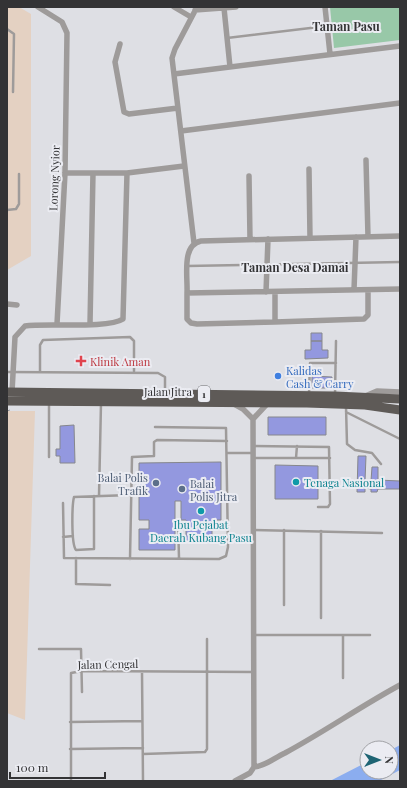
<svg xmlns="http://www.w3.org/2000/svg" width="407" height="788" viewBox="0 0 407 788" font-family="'Playfair Display',serif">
	<rect width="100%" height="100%" fill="#dedfe4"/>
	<path fill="#e4d1c2" d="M7,7H19L31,14V256L7,270Z
		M7,411H35L25,720L7,713Z"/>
	<path fill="#98c8a8" d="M330,7H400V40L334,48Z"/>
	<path fill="#8badef" d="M400,745V770L379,781H330L367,762V772H391V750Z"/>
	<path fill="#9398df" stroke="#86878c" d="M311,333H322V341H311Z
		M311,341H322V350H328V358L305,359V350H311Z
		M312,376L332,377L331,388H312Z
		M268,417H326V435H268Z
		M74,425L75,463H60V456H56V449H60V426Z
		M358,456H366L365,481H371L372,467H378V480L400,481V489H378L377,492H371V489L365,488V492H357Z
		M221,462V520H212V541H186V520H181V501H175V550H139V529H149V520H139V463Z
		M275,465L318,466V499H275Z"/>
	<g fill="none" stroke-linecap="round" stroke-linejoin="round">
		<path stroke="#919296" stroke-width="1" stroke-dasharray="3 3" stroke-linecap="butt" d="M7,411L10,410"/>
		<path stroke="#9e9b9a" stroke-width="2.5" d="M7,29L14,34L13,92
			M227,38L327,26
			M7,210L16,209L19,204V174
			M187,266L400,262
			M40,371V345L43,340L130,337L134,341V371
			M7,372L158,373L165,377V391
			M309,394L310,363H336
			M335,394L336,341
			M346,407L347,444L355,450L372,453L381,464
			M346,412L400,439
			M254,446L329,447L330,504L328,507H318
			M227,453H253
			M49,457V404
			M253,458H330
			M296,458L297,446
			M94,496V549L76,550C71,544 72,505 74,497L130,495
			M99,496L101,403
			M63,503L64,558L219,559L226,556L228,547L226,428L155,427
			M178,521L179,558
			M254,530L382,533
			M284,530V605
			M321,531V618
			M63,537L73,536
			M76,558V584L110,585
			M130,559L132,457L154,456V442L157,440L227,441
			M255,635H370
			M343,635V678
			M39,649H81L82,692
			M142,672L143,781
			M70,722L142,721
			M70,749L143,748
			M143,754L205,752L207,749V639
			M71,781V673L82,671L254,672"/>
		<path stroke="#9e9b9a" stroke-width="5.5" d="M38,7L62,22L67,33L65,173L57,324
			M174,7L191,17
			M325,7L330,54
			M224,8L230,67
			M195,10L236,7
			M120,44L115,62L124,112L129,114L178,108
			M174,74L400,46
			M181,131L400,103
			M366,160L368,237
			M309,169L310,238
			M65,173H127L184,166
			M249,176L250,239
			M400,236L201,241C181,245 188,277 187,293L400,289
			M194,243L172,58L175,49L197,7
			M354,290L356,237
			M266,292L268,239
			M187,293V319L191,323L197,324L275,322V292
			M7,304L17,305
			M275,322L364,319L368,315V290
			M90,324L93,173
			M12,392L15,337L25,326C46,323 108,329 123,319L127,173
			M363,397L377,391L400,392
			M234,404L243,409L253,419
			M254,767C266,766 274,758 285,753C324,732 361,706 400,685
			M235,781L250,773L254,767L253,419L267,404"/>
		<path stroke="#5e5a57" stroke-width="9" d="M7,392L335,396L400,399
			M7,401L307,403L365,405L400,410"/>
	</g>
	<path fill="#e0444e" stroke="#ebecf2" stroke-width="1.5" d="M79 355h4v4h4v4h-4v4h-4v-4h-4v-4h4z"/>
	<circle fill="#3f7fe0" stroke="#ebecf2" stroke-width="1.5" cx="278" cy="376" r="4"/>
	<g fill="#0f9aa8" stroke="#ebecf2" stroke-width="1.5">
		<circle cx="296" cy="482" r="4"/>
		<circle cx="201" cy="511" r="4"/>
	</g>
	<g fill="#5c6f8a" stroke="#ebecf2" stroke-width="1.5">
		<circle cx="156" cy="483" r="4"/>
		<circle cx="182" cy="489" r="4"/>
	</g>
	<g text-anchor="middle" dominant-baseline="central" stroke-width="4" stroke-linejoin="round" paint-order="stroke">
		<rect fill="#ebecf2" stroke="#6a6a6e" stroke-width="1" x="198" y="386" width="12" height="16" rx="3"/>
		<g font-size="10" font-weight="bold" fill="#333335">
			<text x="204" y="394">1</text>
		</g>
		<g font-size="11" fill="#333335" stroke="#ebecf2">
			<text transform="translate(54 178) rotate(-88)">Lorong Nyior</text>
			<text x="168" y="391">Jalan Jitra</text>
			<text transform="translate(108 664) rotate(-1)">Jalan Cengal</text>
		</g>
		<g font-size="11" fill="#be3a42" stroke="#ebecf2" text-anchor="start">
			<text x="90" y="361">Klinik Aman</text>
		</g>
		<g font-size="11" fill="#366cbe" stroke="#ebecf2" text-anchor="start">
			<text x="286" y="370">Kalidas<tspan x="286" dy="13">Cash &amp; Carry</tspan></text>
		</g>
		<g font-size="11" fill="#4e5e75" stroke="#ebecf2" text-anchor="end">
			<text x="148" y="477">Balai Polis<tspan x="148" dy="13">Trafik</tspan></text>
			<text x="190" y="483" text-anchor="start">Balai<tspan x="190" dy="13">Polis Jitra</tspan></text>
		</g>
		<g font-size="11" fill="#0d838f" stroke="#ebecf2" text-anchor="start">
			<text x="304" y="482">Tenaga Nasional</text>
			<text x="201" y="524" text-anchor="middle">Ibu Pejabat<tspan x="201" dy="13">Daerah Kubang Pasu</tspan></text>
		</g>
		<g font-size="12" font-weight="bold" fill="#333335" stroke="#ebecf2">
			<text x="346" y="26">Taman Pasu</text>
			<text x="295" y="267">Taman Desa Damai</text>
		</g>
	</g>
	<rect width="407" height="788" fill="none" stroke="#333335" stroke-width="16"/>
	<g transform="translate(379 760) rotate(90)"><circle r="19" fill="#ebecf2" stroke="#a1a2a6"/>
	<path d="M0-3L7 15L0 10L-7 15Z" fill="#1e6474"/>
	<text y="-6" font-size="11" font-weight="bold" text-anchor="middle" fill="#333335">N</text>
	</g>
	<path d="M10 772v6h95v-6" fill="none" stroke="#333335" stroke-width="2"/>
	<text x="16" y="772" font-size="12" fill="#333335" stroke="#ebecf2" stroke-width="3" paint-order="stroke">100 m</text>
</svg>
